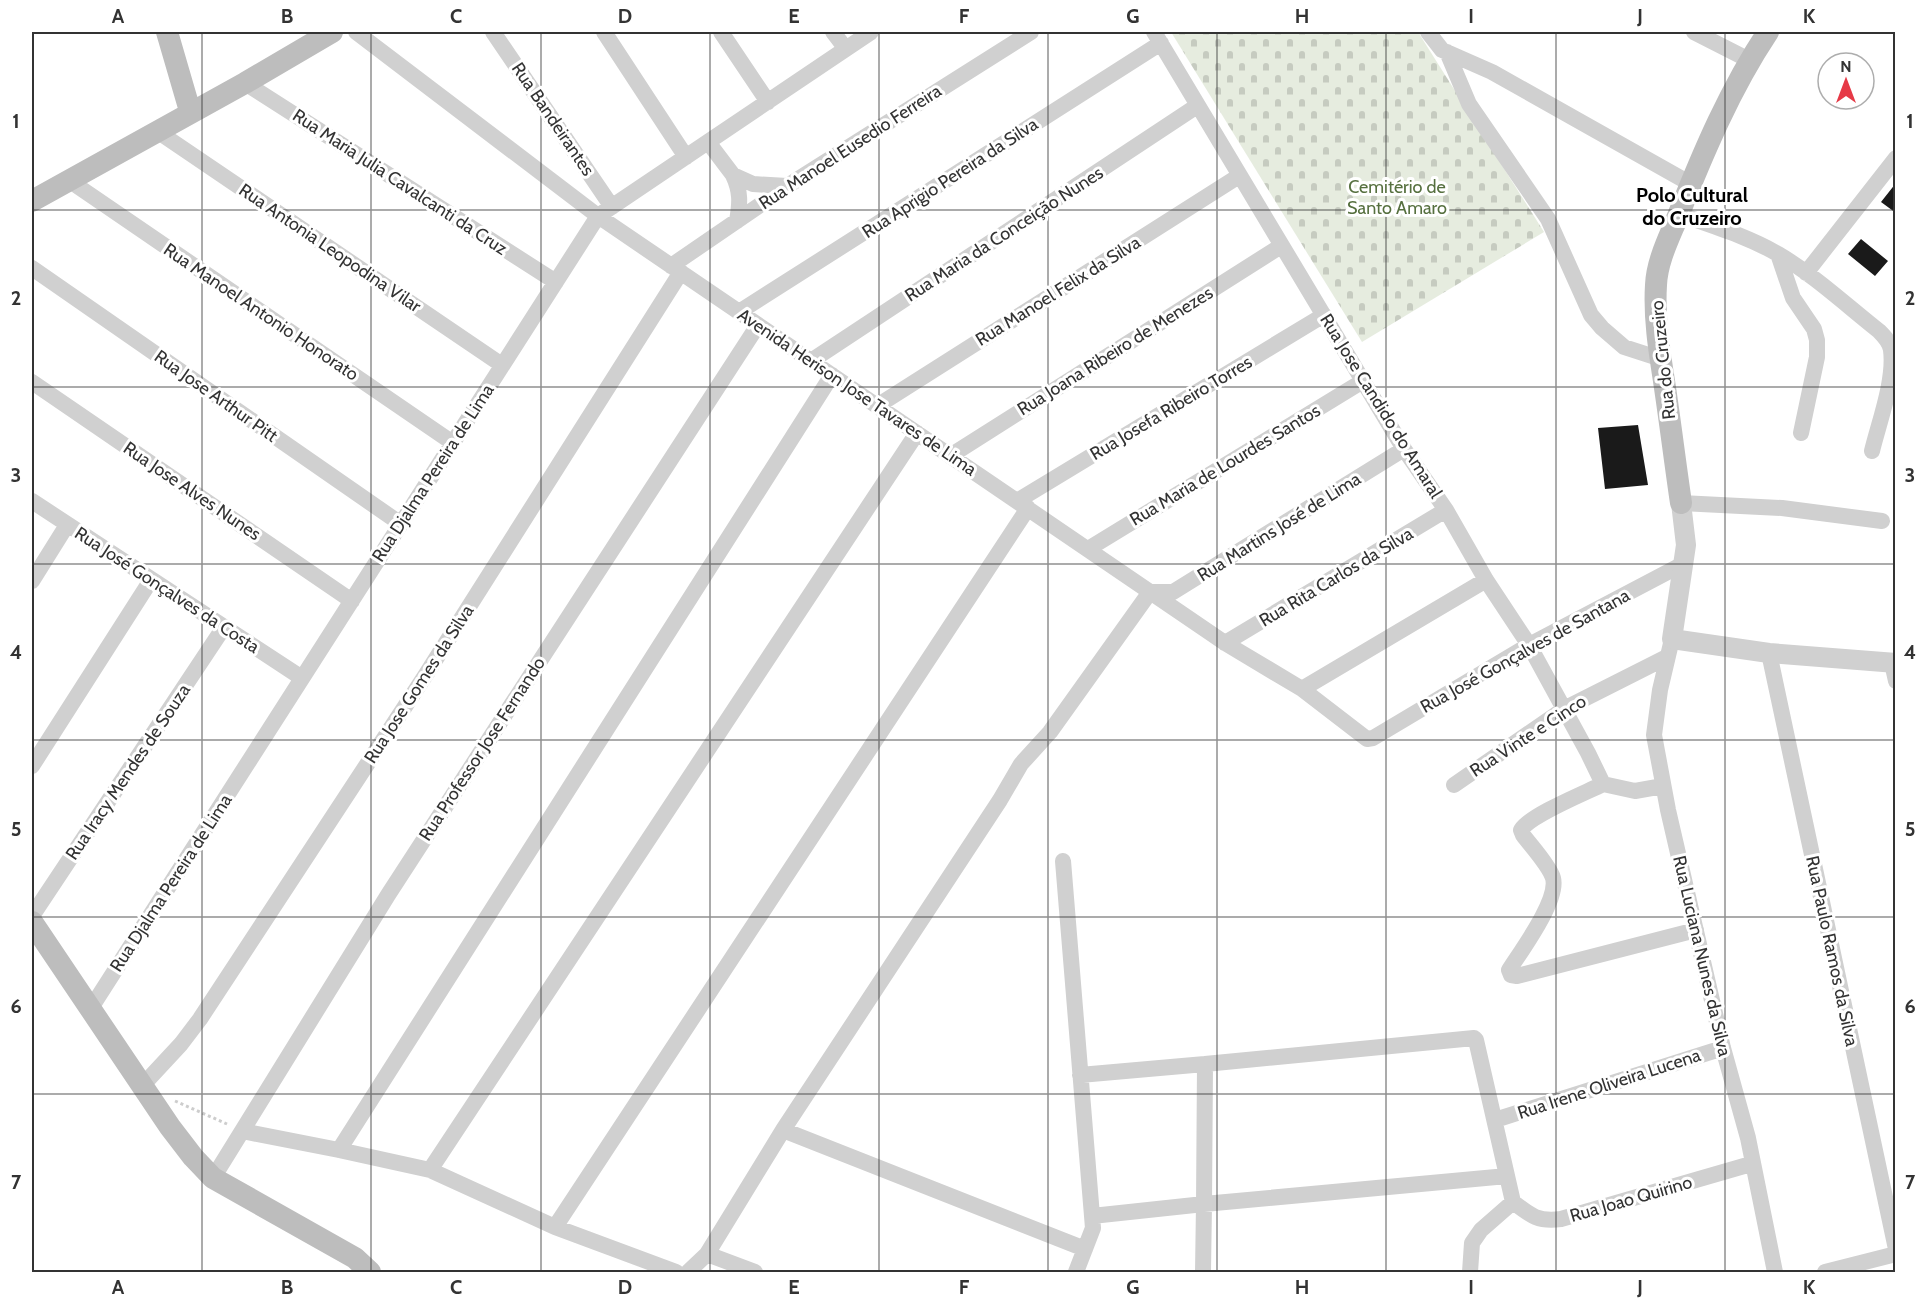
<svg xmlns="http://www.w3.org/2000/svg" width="1927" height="1304" viewBox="0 0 1927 1304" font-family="Cabin,sans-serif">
	<defs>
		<pattern id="cemetery-stones" width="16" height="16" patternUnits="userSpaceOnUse" patternTransform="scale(1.5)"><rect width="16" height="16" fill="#e6ecdf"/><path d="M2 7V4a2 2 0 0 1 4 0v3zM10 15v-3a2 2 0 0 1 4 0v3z" fill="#c6cbc0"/></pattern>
	</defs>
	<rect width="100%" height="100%" fill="#fff"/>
	<path fill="url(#cemetery-stones)" d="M1171,32H1418L1544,232L1362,342Z"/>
	<path fill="#1a1a1a" d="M1896,183V213L1881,202Z
		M1861,239L1888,261L1875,276L1848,254Z
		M1638,425L1648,485L1605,489L1598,428Z"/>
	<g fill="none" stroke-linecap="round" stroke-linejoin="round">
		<path stroke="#cdcdcd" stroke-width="3" stroke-dasharray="3 3" stroke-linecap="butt" d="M175,1101L227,1124"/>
		<path stroke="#d0d0d0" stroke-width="16" d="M356,32L598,216L1225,643L1302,689L1367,739L1373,738L1529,645L1683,564
			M493,32L612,207
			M604,32L686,157
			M721,32L768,102
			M833,32L846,49
			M1154,32L1363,381L1404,449L1446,510L1486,580L1529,645L1588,753L1603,784
			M1428,32L1442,50L1492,72L1691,184
			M1694,32L1749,60
			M1447,52L1469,104L1548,219L1591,315L1602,328L1624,347L1661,359
			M245,83L556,282
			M157,131L502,365
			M708,142L733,175L753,184L787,186
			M733,175C741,192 740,203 737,221
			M70,181L453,443
			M1679,214C1713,226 1747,236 1778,254C1814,275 1846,305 1879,331C1884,336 1890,342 1891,350C1895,380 1879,422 1872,451
			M1778,254L1793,298L1814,329L1817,340V357L1801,433
			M671,266L792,183L1031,32
			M32,268L401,524
			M1806,273L1896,158
			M739,312L1161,43
			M811,361L1197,106
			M32,382L352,601
			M877,406L1239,176
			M950,456L1281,246
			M32,501L302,678
			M1017,501L1324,315
			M1681,503L1782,508L1882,521
			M1088,549L1363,381
			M32,581L67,525
			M1150,592H1173L1404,449
			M1672,639L1660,690L1654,735L1668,810L1723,1048L1748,1138L1775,1272
			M1225,643L1446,510
			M1769,653L1896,1249
			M1892,663L1896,681
			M1302,689L1486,580
			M32,766L151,580
			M1603,784C1585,793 1530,815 1521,830L1523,835C1531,846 1549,865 1553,878C1559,900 1521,951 1509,970L1511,975L1517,976L1696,930
			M1603,784L1635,791L1663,786
			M1454,785L1564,709L1667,657
			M1063,861L1093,1228L1076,1272
			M32,916L224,627
			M91,1008L598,216L871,32
			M1080,1075L1205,1064
			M142,1086L181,1044L200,1019L425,676L681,272
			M1495,1120L1723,1048
			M783,1130L1085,1249
			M242,1131L339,1150L430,1170L555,1227L1028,508
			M339,1150L832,375
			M430,1170L917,433
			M213,1178L388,895L758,325
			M1513,1202C1531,1216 1538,1222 1561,1219L1751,1164
			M1092,1216L1204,1204L1205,1064L1474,1038L1476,1040L1513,1202L1481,1230L1472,1243L1470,1272
			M555,1227L676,1272
			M707,1254L755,1272
			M688,1272L707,1254L783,1130L1000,800L1021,764L1050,732L1150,592
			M1203,1272L1204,1204L1507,1176
			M1825,1272L1896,1254"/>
		<path stroke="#d0d0d0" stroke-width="20" d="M1681,503L1686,545L1672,639L1769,653L1896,663"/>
		<path stroke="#bdbdbd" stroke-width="22" d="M167,32L190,111
			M32,201L245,83L332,32
			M1681,503C1675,462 1670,421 1664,381C1659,349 1654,317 1656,285C1657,261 1669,238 1678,216C1703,153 1730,89 1768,32
			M32,922L170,1127L193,1157L213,1178L355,1258L370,1272"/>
	</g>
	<path fill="none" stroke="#333" stroke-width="1.5" stroke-opacity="0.55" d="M202,32V1272M371,32V1272M541,32V1272M710,32V1272M879,32V1272M1048,32V1272M1217,32V1272M1386,32V1272M1556,32V1272M1725,32V1272M32,210H1896M32,387H1896M32,564H1896M32,740H1896M32,917H1896M32,1094H1896"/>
	<g text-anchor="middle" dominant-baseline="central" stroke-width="6" stroke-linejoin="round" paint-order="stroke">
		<g font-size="18" fill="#333" stroke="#fff">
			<text transform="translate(553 119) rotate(56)">Rua Bandeirantes</text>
			<text transform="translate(850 147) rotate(-33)">Rua Manoel Eusedio Ferreira</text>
			<text transform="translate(950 178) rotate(-33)">Rua Aprigio Pereira da Silva</text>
			<text transform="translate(400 182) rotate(33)">Rua Maria Julia Cavalcanti da Cruz</text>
			<text transform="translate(1004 234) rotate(-33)">Rua Maria da Conceição Nunes</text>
			<text transform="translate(330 248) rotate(34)">Rua Antonia Leopodina Vilar</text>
			<text transform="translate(1058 291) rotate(-32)">Rua Manoel Felix da Silva</text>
			<text transform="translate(261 312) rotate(34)">Rua Manoel Antonio Honorato</text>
			<text transform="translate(1115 351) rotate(-32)">Rua Joana Ribeiro de Menezes</text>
			<text transform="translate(1663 360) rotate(-96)">Rua do Cruzeiro</text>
			<text transform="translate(857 392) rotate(34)">Avenida Herison Jose Tavares de Lima</text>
			<text transform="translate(216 396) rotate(35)">Rua Jose Arthur Pitt</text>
			<text transform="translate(1381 406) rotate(58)">Rua Jose Candido do Amaral</text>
			<text transform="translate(1171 408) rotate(-31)">Rua Josefa Ribeiro Torres</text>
			<text transform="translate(1225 465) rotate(-31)">Rua Maria de Lourdes Santos</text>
			<text transform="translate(433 473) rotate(-57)">Rua Djalma Pereira de Lima</text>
			<text transform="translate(192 491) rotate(34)">Rua Jose Alves Nunes</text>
			<text transform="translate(1279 527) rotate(-32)">Rua Martins José de Lima</text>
			<text transform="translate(1336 577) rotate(-31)">Rua Rita Carlos da Silva</text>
			<text transform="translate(167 590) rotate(33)">Rua José Gonçalves da Costa</text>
			<text transform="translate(1525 651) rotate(-29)">Rua José Gonçalves de Santana</text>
			<text transform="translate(419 684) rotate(-57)">Rua Jose Gomes da Silva</text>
			<text transform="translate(1528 736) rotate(-33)">Rua Vinte e Cinco</text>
			<text transform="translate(482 749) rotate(-57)">Rua Professor Jose Fernando</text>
			<text transform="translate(128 772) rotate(-56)">Rua Iracy Mendes de Souza</text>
			<text transform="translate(171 883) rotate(-57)">Rua Djalma Pereira de Lima</text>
			<text transform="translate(1832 951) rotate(78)">Rua Paulo Ramos da Silva</text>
			<text transform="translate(1702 956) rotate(77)">Rua Luciana Nunes da Silva</text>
			<text transform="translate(1609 1084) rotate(-18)">Rua Irene Oliveira Lucena</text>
			<text transform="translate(1631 1199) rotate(-16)">Rua Joao Quirino</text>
		</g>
		<g font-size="18" fill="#56703f" stroke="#fff">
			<text x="1397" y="187">Cemitério de<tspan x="1397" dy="21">Santo Amaro</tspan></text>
		</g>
		<g font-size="20" font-weight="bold" fill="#000" stroke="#fff">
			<text x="1692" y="195">Polo Cultural<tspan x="1692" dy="23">do Cruzeiro</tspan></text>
		</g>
	</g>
	<rect width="1927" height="1304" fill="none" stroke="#ffffff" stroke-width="66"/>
	<g transform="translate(1846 81)"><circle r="28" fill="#ffffff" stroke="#adadad" stroke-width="1.5"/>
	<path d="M0-4.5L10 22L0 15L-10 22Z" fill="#e63946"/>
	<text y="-9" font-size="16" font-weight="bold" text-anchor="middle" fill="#333333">N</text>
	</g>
	<rect x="33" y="33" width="1861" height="1238" fill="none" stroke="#333" stroke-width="2"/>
	<g font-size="20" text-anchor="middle" font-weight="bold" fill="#333">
		<text x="118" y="23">A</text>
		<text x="287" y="23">B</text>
		<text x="456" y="23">C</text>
		<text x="625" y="23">D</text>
		<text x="794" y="23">E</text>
		<text x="964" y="23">F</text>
		<text x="1133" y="23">G</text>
		<text x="1302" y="23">H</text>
		<text x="1471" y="23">I</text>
		<text x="1640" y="23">J</text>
		<text x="1809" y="23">K</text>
		<text x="16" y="128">1</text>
		<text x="1910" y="128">1</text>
		<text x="16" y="305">2</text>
		<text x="1910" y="305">2</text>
		<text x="16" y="482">3</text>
		<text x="1910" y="482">3</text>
		<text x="16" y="659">4</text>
		<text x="1910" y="659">4</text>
		<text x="16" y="836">5</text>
		<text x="1910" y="836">5</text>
		<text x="16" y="1013">6</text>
		<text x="1910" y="1013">6</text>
		<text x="16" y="1189">7</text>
		<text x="1910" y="1189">7</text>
		<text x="118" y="1294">A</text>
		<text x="287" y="1294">B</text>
		<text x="456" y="1294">C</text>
		<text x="625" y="1294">D</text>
		<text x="794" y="1294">E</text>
		<text x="964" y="1294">F</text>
		<text x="1133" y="1294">G</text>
		<text x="1302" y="1294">H</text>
		<text x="1471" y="1294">I</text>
		<text x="1640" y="1294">J</text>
		<text x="1809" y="1294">K</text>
	</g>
</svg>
